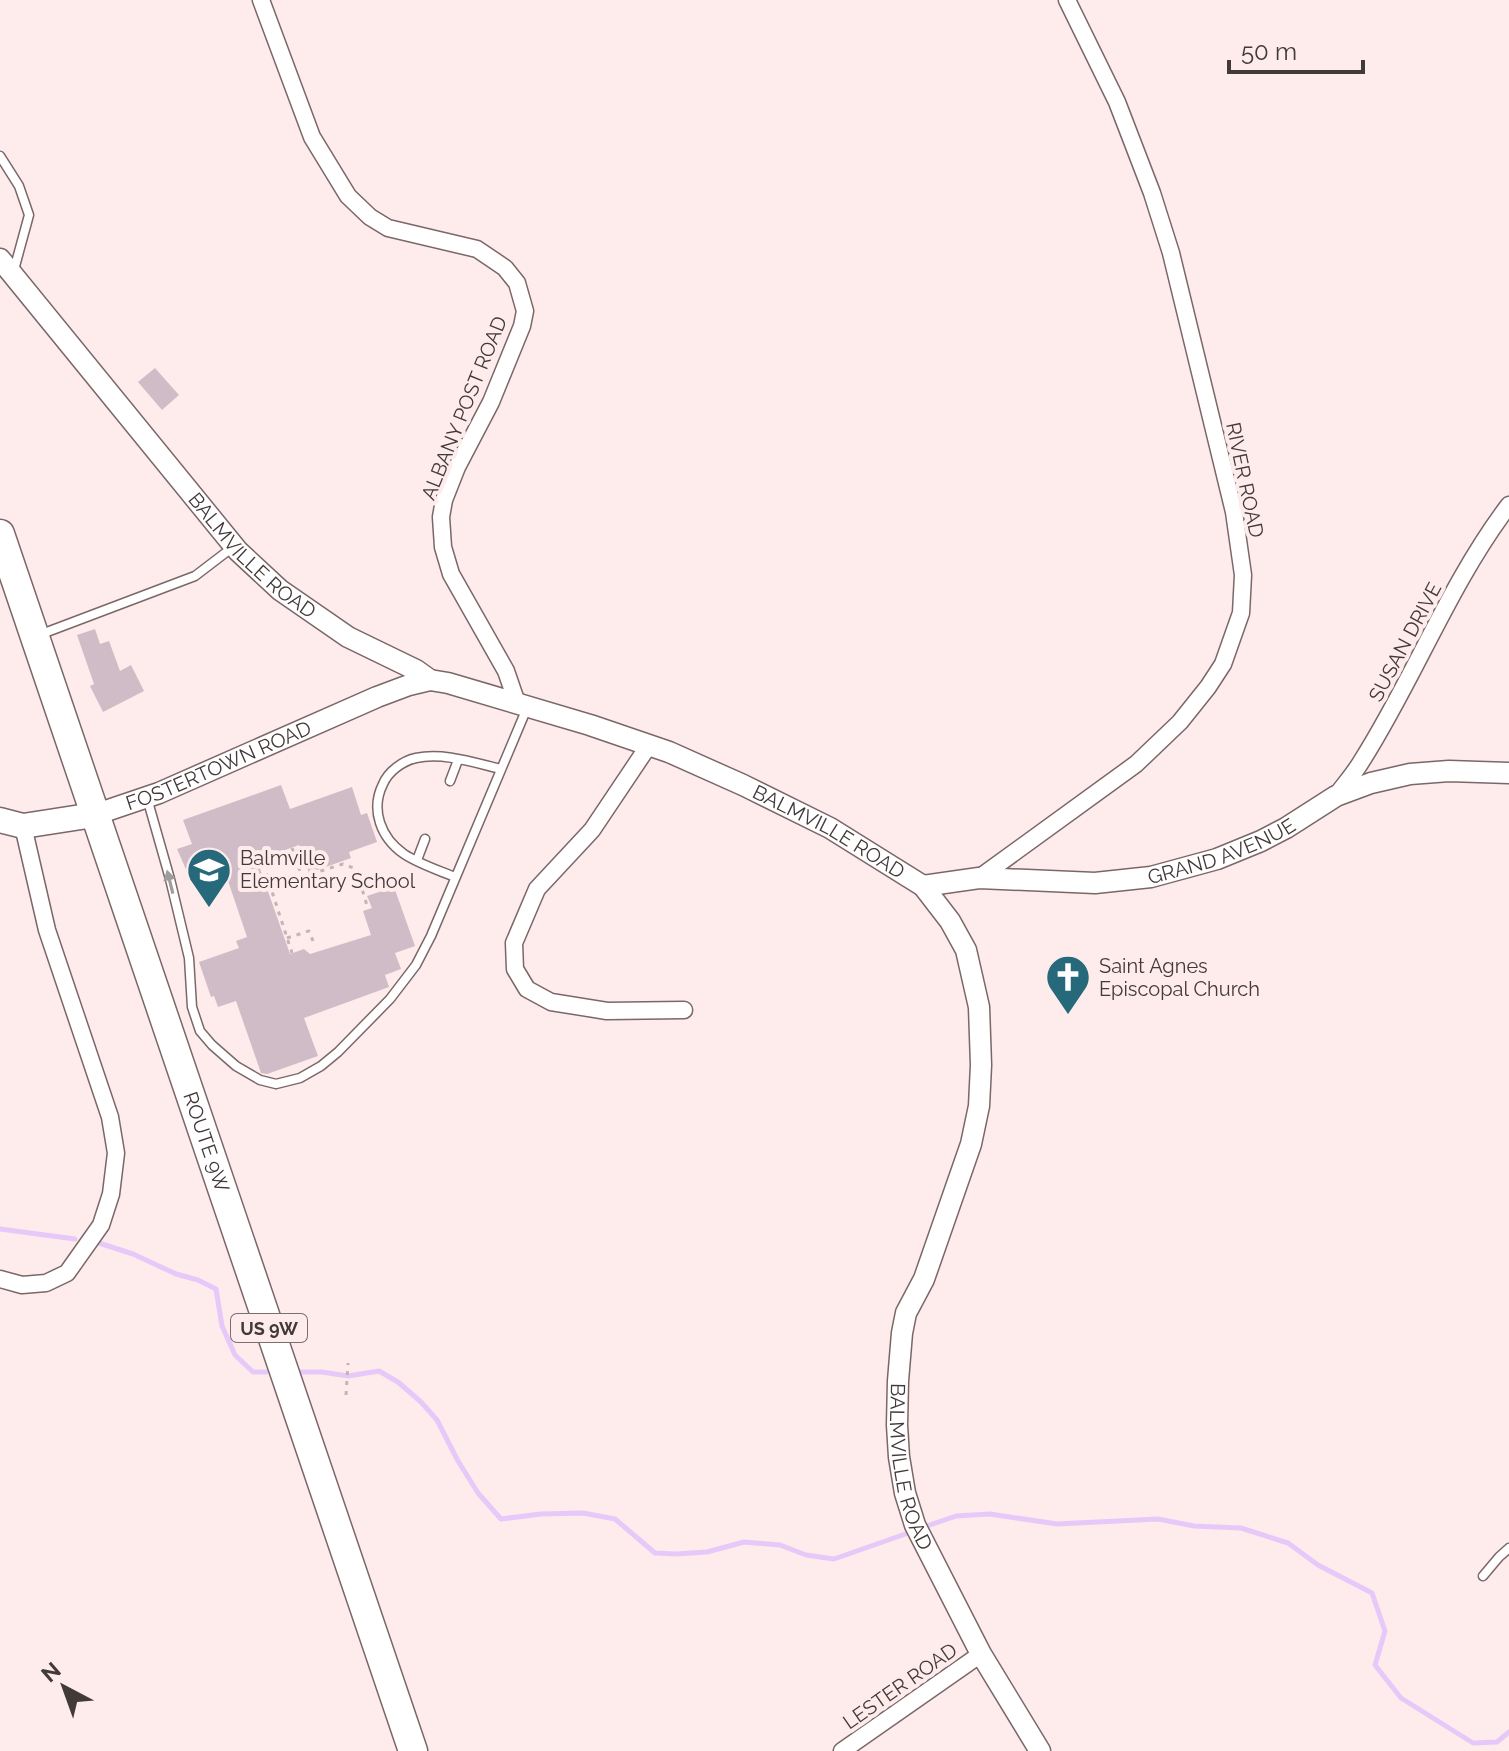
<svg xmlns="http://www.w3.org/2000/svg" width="1509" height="1751" viewBox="0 0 1509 1751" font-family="Raleway,sans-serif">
	<rect width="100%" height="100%" fill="#feebec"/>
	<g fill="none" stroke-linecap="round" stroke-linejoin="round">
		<path stroke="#e6c9f9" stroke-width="5" d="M0,1229L75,1239
			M99,1243L133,1254L176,1274L198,1280L216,1289L222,1326L235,1355L253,1372H266
			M300,1372H322L348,1376L379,1371L398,1382L421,1402L437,1420L458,1461L478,1493L501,1519L541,1514L583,1513L615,1519L655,1553L676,1554L707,1552L744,1542L780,1545L806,1555L834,1559L911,1532
			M921,1528L956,1516L990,1514L1057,1524L1158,1519L1194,1526L1241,1528L1288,1543L1318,1565L1372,1593L1385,1631L1375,1665L1401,1698L1473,1743L1497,1742L1509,1732"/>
	</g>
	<path fill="#d0bcc7" d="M155,368L179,395L162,410L138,382Z
		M95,629L100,644L109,641L120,671L131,665L144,691L103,712L90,686L94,684L77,635Z
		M281,785L290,809L352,787L361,815L367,813L377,842L349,852L351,858L309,873L299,845L257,860L290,954L304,949L310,954L371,935L363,911L372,908L367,896L394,887L415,946L395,953L401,969L385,975L389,987L304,1018L318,1056L267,1074L261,1073L236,1001L218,1007L214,996L211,997L199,962L239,948L236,941L247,937L227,878L195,890L177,849L192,844L183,820Z"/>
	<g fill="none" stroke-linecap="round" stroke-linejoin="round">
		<g stroke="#7b6768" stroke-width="11">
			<path id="service" d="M0,156L19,186L29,215L14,270
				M39,635L195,576L233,547
				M450,781L458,760
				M147,798L170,879L189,958L192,1007L200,1031L212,1045L236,1066L260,1080L276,1084L300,1078L321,1066L338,1052L390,999L416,965L431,936L527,708
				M417,860L425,839
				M455,877C438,870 419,864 404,854C381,838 370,810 383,784C388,772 402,761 416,758C443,752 475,763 501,769
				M1483,1576L1499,1557L1509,1548"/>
		</g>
		<g stroke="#7b6768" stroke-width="19">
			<path id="minor" d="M261,0L312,137L348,196L370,217L388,228L477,249L505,268L517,283L525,311L522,326L491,402L457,467L444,500L441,517L443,547L451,574L506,671L517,703
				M649,745L592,830L537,889L514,943L515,969L527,989L551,1002L607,1011L684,1010
				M1336,796C1344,785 1354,774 1361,762C1414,679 1449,584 1509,505
				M979,878L1136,764L1180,722L1208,687L1223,664L1241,613L1243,575L1234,512L1171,253L1152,193L1117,102L1067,0
				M0,1279L22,1285L46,1283L67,1273L101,1225L111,1194L116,1153L110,1117L47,930L23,826
				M842,1751L981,1654"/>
		</g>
		<g stroke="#7b6768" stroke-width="23">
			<g id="tertiary">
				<path id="s1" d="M0,259L238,551L280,590L348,637L416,670L430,680L448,683L590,725L669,752L743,785L830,828L923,886L950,921L966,950L979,1007L981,1065L979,1106L971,1144L924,1279L906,1313L902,1333L898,1381L897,1425L899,1457L905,1493L915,1525L981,1654L1040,1751"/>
				<path id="s2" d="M94,815L159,793L377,697L409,685L430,680"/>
				<path id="s3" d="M923,886L979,878L1095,883L1151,877L1217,859L1261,841L1286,828L1336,796L1371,783L1410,774L1449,771L1509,773"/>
			</g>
		</g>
		<g stroke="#7b6768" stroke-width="27">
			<path id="secondary" d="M0,820L23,826L94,815"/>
		</g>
		<g stroke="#7b6768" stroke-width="31">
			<g id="trunk">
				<path id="s4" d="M0,534L413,1751"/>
			</g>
		</g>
		<path stroke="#c4b4b5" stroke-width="3" stroke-dasharray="4 6" stroke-linecap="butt" d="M292,848L302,877L343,864L356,869L368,909
			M263,864L292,953
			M287,938L309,931L313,941
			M346,1395L348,1363"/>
		<use href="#service" stroke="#fff" stroke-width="8"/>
		<use href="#minor" stroke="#fff" stroke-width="16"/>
		<use href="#tertiary" stroke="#fff" stroke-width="20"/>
		<use href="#secondary" stroke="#fff" stroke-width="24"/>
		<use href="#trunk" stroke="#fff" stroke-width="28"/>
	</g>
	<defs><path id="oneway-solid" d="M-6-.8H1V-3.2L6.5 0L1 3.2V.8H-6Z" transform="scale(2)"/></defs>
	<use fill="#a09c9c" href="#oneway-solid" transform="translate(170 882) rotate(-104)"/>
	<defs>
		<g id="school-pin" transform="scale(2.3)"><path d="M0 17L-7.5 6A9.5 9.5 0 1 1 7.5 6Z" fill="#25697a" stroke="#feebec"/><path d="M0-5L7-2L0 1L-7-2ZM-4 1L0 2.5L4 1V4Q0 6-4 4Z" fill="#fff"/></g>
		<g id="church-pin" transform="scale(2.3)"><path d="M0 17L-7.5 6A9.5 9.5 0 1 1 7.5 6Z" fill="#25697a" stroke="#feebec"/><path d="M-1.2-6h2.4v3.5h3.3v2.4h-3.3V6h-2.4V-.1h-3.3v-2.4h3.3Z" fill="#fff"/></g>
	</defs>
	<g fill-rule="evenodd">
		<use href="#school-pin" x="209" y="870"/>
		<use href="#church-pin" x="1068" y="977"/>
	</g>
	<g text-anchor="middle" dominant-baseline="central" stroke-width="8" stroke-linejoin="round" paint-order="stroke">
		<rect fill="#feebec" stroke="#7a6e6f" stroke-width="2" x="231" y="1314" width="76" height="28" rx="6"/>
		<g font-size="18" font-weight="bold" fill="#423939">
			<text x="269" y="1328">US 9W</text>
		</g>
		<g font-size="20" fill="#423939" stroke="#feebec">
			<text transform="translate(464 408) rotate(-68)">ALBANY POST ROAD</text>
			<text transform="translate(1245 480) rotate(78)">RIVER ROAD</text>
			<text stroke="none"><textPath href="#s1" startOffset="390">BALMVILLE ROAD</textPath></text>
			<text transform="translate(1405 642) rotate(-62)">SUSAN DRIVE</text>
			<text stroke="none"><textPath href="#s2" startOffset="134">FOSTERTOWN ROAD</textPath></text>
			<text stroke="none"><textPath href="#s1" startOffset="1038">BALMVILLE ROAD</textPath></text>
			<text stroke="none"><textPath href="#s3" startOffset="304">GRAND AVENUE</textPath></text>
			<text stroke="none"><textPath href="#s4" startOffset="642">ROUTE 9W</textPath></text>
			<text stroke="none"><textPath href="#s1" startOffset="1758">BALMVILLE ROAD</textPath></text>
			<text transform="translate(900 1686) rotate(-35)">LESTER ROAD</text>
		</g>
		<g font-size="20" fill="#423939" stroke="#feebec" text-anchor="start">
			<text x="240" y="858">Balmville<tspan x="240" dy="23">Elementary School</tspan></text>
			<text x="1099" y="966">Saint Agnes<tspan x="1099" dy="23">Episcopal Church</tspan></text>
		</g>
	</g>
	<g transform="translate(64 1687) rotate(319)" stroke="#feebec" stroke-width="6" paint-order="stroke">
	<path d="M0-6L14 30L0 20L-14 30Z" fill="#423939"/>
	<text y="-12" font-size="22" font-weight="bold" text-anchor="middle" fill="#423939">N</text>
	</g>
	<path d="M1229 60v12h134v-12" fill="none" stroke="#423939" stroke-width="4"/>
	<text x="1241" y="60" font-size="24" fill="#423939" stroke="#feebec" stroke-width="6" paint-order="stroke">50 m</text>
</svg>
